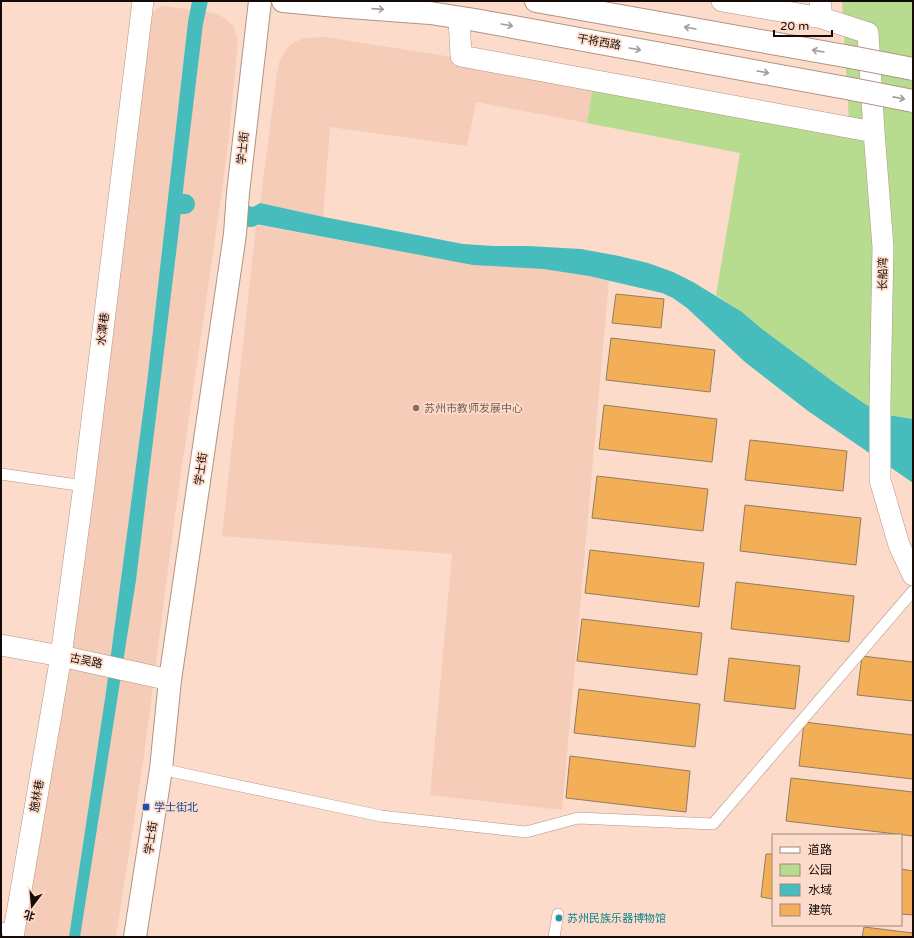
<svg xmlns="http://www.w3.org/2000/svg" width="914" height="938" viewBox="0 0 914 938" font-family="'Varela Round','Noto Sans SC',sans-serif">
	<rect width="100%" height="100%" fill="#fddbca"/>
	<path fill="#f4ccb8" d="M164,6L213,13L223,17L233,26L238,40L228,146L218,218L175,515L144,756L116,937H24L71,648L150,17L156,9Z
		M324,37L594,79L587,123L476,102L467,146L330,127L323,217L260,203L278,67L280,60L287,48L293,43L304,38Z
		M256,225L441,259L543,269L589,276L609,280L562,810L430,795L452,554L222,536Z"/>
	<path fill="#b8dc8f" d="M842,1H913V419L888,415L878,411L865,404L839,386L762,329L742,312L716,295L740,153L587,123L594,79L849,123Z"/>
	<path fill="#47bcbd" d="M192,1H208L203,24L184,181L179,229L136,580L80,937H69L106,692L147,383L188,22Z
		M260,203L324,217L463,244L493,246H528L581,249L619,256L648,263L673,272L693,282L742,312L762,329L839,386L865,404L878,411L888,415L913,419V483L903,476L808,411L745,362L687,308L673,298L662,293L589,276L543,269L473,265L250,223L253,207Z"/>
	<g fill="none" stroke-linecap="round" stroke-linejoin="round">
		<path stroke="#47bcbd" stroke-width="20" d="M181,204H185
			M248,216L251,217"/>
	</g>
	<path fill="#f2af58" stroke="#917c63" d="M616,294L664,299L661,328L612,323Z
		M611,338L715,350L710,392L606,380Z
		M604,405L717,419L712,462L599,449Z
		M750,440L847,451L843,491L745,480Z
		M597,476L708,489L703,531L592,518Z
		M745,505L861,518L856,565L740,551Z
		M590,550L704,563L699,607L585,593Z
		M736,582L854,596L849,642L731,629Z
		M582,619L702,633L697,675L577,661Z
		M862,656L913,662V701L857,695Z
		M729,658L800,666L795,709L724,701Z
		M579,689L700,704L695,747L574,733Z
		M804,722L913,735V779L799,766Z
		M570,756L690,771L686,812L566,798Z
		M791,778L913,792V836L786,821Z
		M766,854H773V899L761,897Z
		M901,869L913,871V915L901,914Z
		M864,927L913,933V937H862Z"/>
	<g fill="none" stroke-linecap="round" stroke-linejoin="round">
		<g stroke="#b29383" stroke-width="12">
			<path id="lane" d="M1,474L84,486
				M161,769L381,816L526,832L578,818L713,824L913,591
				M1,928L14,931
				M554,937L558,914"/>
		</g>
		<g stroke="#b29383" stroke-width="22">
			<path id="street" d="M722,1L822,18
				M820,1L822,18L868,33L874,132L883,247L880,403V480L899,545L913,575
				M459,18L461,56L874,132
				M1,645L61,656L170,680
				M13,937L61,656L84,486L143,1"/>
		</g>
		<g stroke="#b29383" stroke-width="24">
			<path id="secondary" d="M135,937L161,769L170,680L235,234L238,193L260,1"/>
		</g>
		<g stroke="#b29383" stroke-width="24">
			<path id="primary" d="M283,1L336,6L430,13L475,20L857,90
				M536,1L856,58"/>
		</g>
		<use href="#lane" stroke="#fff" stroke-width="11"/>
		<use href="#street" stroke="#fff" stroke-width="21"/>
		<use href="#secondary" stroke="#fff" stroke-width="22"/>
		<use href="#primary" stroke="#fff" stroke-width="22"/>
		<g stroke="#b29383" stroke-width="24" stroke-linecap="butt">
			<path id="primary-bridge" d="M856,58L913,69
				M857,90L913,101"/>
		</g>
		<use href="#primary-bridge" stroke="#fff" stroke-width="22"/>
	</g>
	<defs><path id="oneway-shaft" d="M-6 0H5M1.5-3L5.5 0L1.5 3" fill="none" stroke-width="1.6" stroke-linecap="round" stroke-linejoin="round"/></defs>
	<g stroke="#a19d9b">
		<use href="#oneway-shaft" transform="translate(378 9) rotate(4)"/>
		<use href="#oneway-shaft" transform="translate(507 25) rotate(10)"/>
		<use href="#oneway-shaft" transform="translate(690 28) rotate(-170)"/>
		<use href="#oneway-shaft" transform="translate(635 49) rotate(10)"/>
		<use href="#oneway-shaft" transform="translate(818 51) rotate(-170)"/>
		<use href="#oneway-shaft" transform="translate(763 72) rotate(10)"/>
		<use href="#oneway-shaft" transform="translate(899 98) rotate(11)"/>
	</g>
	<circle fill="#8d6e63" stroke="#fddbca" stroke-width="1.5" cx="416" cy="408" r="4"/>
	<rect fill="#1a4fb4" stroke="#fddbca" stroke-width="1.5" x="142" y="803" width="8" height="8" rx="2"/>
	<circle fill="#0f9aa8" stroke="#fddbca" stroke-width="1.5" cx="559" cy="918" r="4"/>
	<g text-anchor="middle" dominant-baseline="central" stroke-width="3.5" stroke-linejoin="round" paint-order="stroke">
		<g font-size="11" fill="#150a06" stroke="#fddbca">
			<text transform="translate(599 42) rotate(10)">干将西路</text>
			<text transform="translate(243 148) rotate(-84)">学士街</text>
			<text transform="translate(883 274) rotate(-89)">长船湾</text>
			<text transform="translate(103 329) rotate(-83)">水潭巷</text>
			<text transform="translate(201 469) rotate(-82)">学士街</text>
			<text transform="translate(86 661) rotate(12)">古吴路</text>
			<text transform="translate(37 796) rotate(-80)">施林巷</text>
			<text transform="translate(151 838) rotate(-81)">学士街</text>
		</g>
		<g font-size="11" fill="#785e54" stroke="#fddbca" text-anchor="start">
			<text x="424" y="408">苏州市教师发展中心</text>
		</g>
		<g font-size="11" fill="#164399" stroke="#fddbca" text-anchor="start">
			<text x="154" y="807">学士街北</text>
		</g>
		<g font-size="11" fill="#0d838f" stroke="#fddbca" text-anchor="start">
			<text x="567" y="918">苏州民族乐器博物馆</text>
		</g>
	</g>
	<rect width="914" height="938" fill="none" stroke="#150a06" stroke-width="4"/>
	<rect x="772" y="834" width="130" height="92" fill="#fddbca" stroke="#a0877c"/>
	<rect x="780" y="847" width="20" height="6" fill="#ffffff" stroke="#a0877c"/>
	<text x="808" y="854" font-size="12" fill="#150a06">道路</text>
	<rect x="780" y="864" width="20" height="12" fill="#b8dc8f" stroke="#a0877c"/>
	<text x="808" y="874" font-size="12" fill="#150a06">公园</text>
	<rect x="780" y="884" width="20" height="12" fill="#47bcbd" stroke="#a0877c"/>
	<text x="808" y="894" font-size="12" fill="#150a06">水域</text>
	<rect x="780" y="904" width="20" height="12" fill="#f2af58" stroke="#a0877c"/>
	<text x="808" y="914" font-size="12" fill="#150a06">建筑</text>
	<g transform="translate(32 906) rotate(196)" stroke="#fddbca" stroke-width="3" paint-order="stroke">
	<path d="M0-3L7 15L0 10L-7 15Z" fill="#150a06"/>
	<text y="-6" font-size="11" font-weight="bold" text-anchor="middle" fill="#150a06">北</text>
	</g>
	<path d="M774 30v6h58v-6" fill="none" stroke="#150a06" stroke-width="2"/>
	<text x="780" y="30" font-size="12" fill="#150a06" stroke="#fddbca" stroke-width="3" paint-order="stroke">20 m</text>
</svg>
